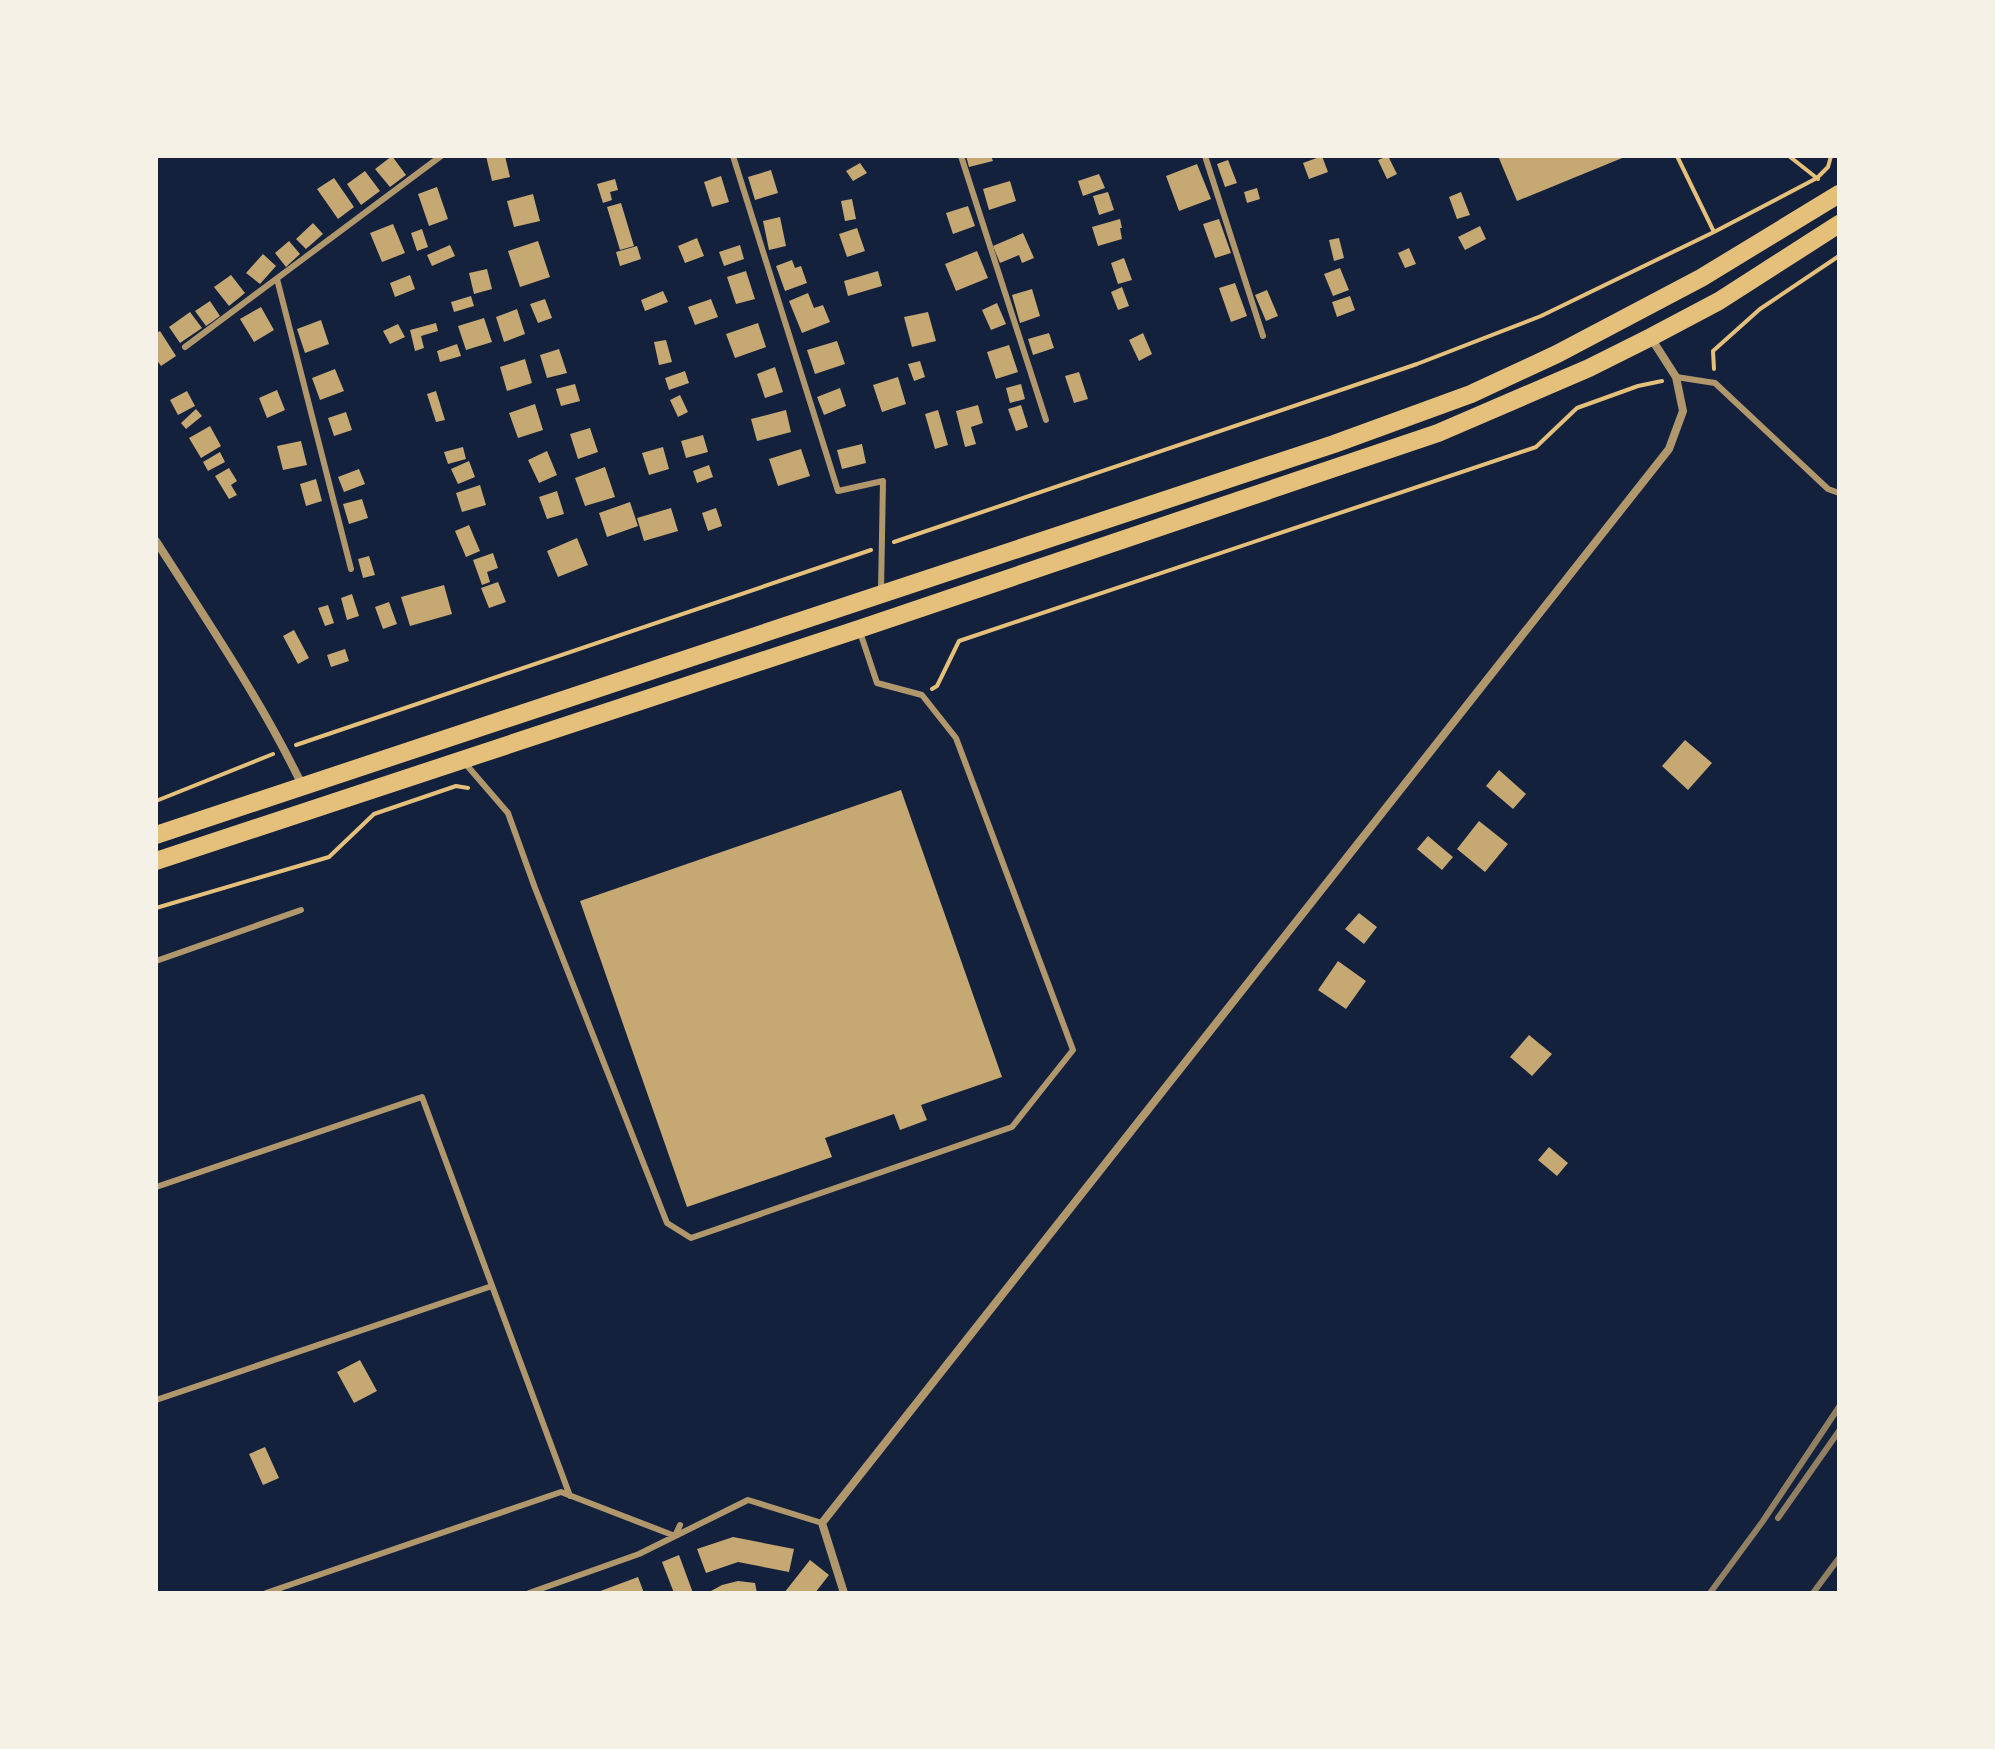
<svg xmlns="http://www.w3.org/2000/svg" width="1995" height="1749" viewBox="0 0 1995 1749" font-family="Montserrat,sans-serif">
	<rect width="100%" height="100%" fill="#14213d"/>
	<path fill="#c6a872" d="M392,156L406,175L390,187L375,169Z
		M486,156H505L510,177L492,181Z
		M966,156H991L993,161L969,167Z
		M1322,156L1328,172L1309,179L1303,163Z
		M1388,156L1397,174L1387,179L1378,160Z
		M1498,156H1627L1517,201Z
		M1228,160L1237,183L1225,187L1217,164Z
		M860,163L867,173L853,181L846,171Z
		M1197,164L1211,199L1179,211L1166,176Z
		M771,170L778,193L755,200L748,177Z
		M365,171L380,191L361,205L347,184Z
		M1099,174L1105,188L1083,196L1078,181Z
		M721,176L729,202L712,207L704,182Z
		M334,178L354,207L338,219L317,189Z
		M615,179L618,190L610,192L612,200L603,203L597,184Z
		M1010,181L1016,201L989,210L983,189Z
		M437,187L448,219L429,226L418,194Z
		M1257,188L1260,199L1247,203L1244,192Z
		M1108,192L1114,210L1099,215L1093,196Z
		M1461,192L1470,215L1457,219L1449,197Z
		M533,194L540,221L514,227L507,201Z
		M852,199L856,219L845,221L841,201Z
		M621,203L634,246L620,250L607,207Z
		M968,206L975,226L953,234L946,213Z
		M780,217L786,246L769,250L763,221Z
		M1120,219L1122,228H1120L1122,239L1098,246L1092,227Z
		M1219,219L1231,253L1215,258L1203,224Z
		M313,223L323,234L306,249L296,239Z
		M393,224L405,253L382,262L370,233Z
		M1480,226L1486,239L1465,250L1458,237Z
		M857,228L865,251L847,257L839,234Z
		M422,229L428,247L417,251L411,233Z
		M1023,233L1034,258L1022,263L1019,255L1000,263L993,246Z
		M697,238L704,256L685,263L678,246Z
		M1339,238L1344,258L1334,261L1329,240Z
		M289,241L300,254L286,267L275,253Z
		M538,241L550,277L520,287L508,251Z
		M450,245L455,256L432,266L427,255Z
		M740,245L744,259L724,266L719,252Z
		M637,246L641,259L620,266L616,252Z
		M1409,248L1416,264L1405,268L1398,253Z
		M977,251L988,278L956,291L945,264Z
		M263,254L276,266L260,284L246,273Z
		M1124,258L1132,280L1118,284L1111,263Z
		M792,260L795,268L801,266L807,283L785,291L776,266Z
		M1340,268L1349,290L1333,296L1324,274Z
		M487,269L492,289L474,294L469,273Z
		M746,271L755,299L736,304L727,277Z
		M878,271L882,286L848,296L844,281Z
		M231,275L245,293L229,306L214,287Z
		M410,275L415,289L395,297L390,283Z
		M1235,283L1247,316L1231,322L1219,288Z
		M1122,287L1129,306L1118,310L1111,292Z
		M1032,289L1040,316L1020,323L1012,295Z
		M1267,290L1278,316L1266,321L1255,295Z
		M663,291L668,302L645,311L641,300Z
		M808,293L814,308L823,305L830,322L802,333L789,301Z
		M471,296L474,306L454,312L451,302Z
		M1350,296L1355,310L1337,317L1332,302Z
		M545,299L552,318L538,323L530,304Z
		M711,299L718,317L695,325L688,307Z
		M210,301L220,316L206,326L195,311Z
		M997,303L1006,324L991,330L982,310Z
		M261,307L274,330L254,342L240,319Z
		M517,309L525,334L504,342L496,317Z
		M190,312L202,328L180,343L169,327Z
		M928,312L936,341L912,347L904,317Z
		M484,318L492,342L466,350L458,326Z
		M321,320L329,344L305,353L297,329Z
		M436,323L438,331L421,336L424,348L415,351L410,330Z
		M758,323L766,347L735,358L726,334Z
		M398,324L405,337L390,344L383,331Z
		M160,331L176,356L161,366L156,359V333Z
		M1049,333L1054,348L1033,355L1028,339Z
		M1143,333L1152,354L1139,361L1129,340Z
		M666,340L672,362L659,365L654,342Z
		M837,341L845,364L815,374L807,350Z
		M457,344L461,356L440,362L437,351Z
		M1009,345L1018,372L996,379L987,352Z
		M559,349L567,373L547,378L540,355Z
		M525,359L532,383L507,391L500,367Z
		M920,361L925,377L914,381L908,364Z
		M775,367L783,392L765,398L757,374Z
		M335,369L344,391L320,400L312,378Z
		M685,371L689,383L669,390L665,378Z
		M1079,372L1088,399L1074,403L1065,376Z
		M898,377L906,404L882,412L873,385Z
		M575,384L580,401L561,406L556,389Z
		M1021,384L1025,399L1010,403L1006,388Z
		M840,388L846,406L824,415L817,397Z
		M277,390L285,410L267,418L259,398Z
		M187,391L195,406L178,415L170,400Z
		M436,391L445,420L436,422L427,394Z
		M680,395L688,412L678,417L670,400Z
		M535,404L543,430L518,438L509,413Z
		M978,405L983,423L971,427L976,444L965,447L956,411Z
		M1021,405L1028,427L1016,431L1008,409Z
		M196,409L202,416L186,429L181,423Z
		M786,410L791,432L757,441L751,419Z
		M938,410L948,445L935,449L925,414Z
		M346,412L352,430L334,436L328,418Z
		M210,426L221,446L201,458L189,438Z
		M590,428L598,452L578,459L570,434Z
		M703,435L708,452L686,458L681,441Z
		M301,441L307,465L283,470L277,446Z
		M862,444L866,463L842,469L837,450Z
		M463,447L466,459L448,464L444,452Z
		M663,447L669,469L649,475L642,453Z
		M801,449L810,476L778,486L769,459Z
		M547,451L557,475L539,483L528,460Z
		M220,452L225,462L208,471L203,462Z
		M469,461L475,477L458,484L451,469Z
		M709,465L713,477L697,483L693,471Z
		M605,467L615,497L585,506L575,478Z
		M229,468L237,481L231,485L237,495L229,499L215,476Z
		M359,469L365,484L344,492L338,477Z
		M316,479L322,501L306,506L300,484Z
		M480,485L486,505L462,512L456,493Z
		M557,491L564,514L547,519L539,497Z
		M362,499L368,518L349,524L343,504Z
		M630,502L638,526L607,537L599,513Z
		M671,508L678,531L644,541L637,518Z
		M716,508L722,526L708,531L702,513Z
		M469,525L480,551L466,557L455,531Z
		M577,538L588,565L558,577L547,551Z
		M493,553L498,568L487,572L490,582L482,585L473,560Z
		M369,556L375,575L363,578L358,559Z
		M498,582L506,602L489,608L481,588Z
		M444,585L452,614L410,626L401,597Z
		M352,594L359,616L347,620L341,598Z
		M389,602L397,624L383,629L375,607Z
		M328,605L334,623L325,626L318,608Z
		M294,630L309,658L298,664L283,636Z
		M345,649L349,661L331,667L327,655Z
		M1685,740L1712,763L1688,790L1662,766Z
		M1499,770L1526,794L1513,809L1486,786Z
		M901,790L1002,1077L921,1105L927,1120L900,1130L894,1114L825,1138L832,1157L687,1207L580,901Z
		M1479,821L1508,844L1485,872L1457,849Z
		M1428,836L1453,857L1442,870L1417,849Z
		M1359,913L1377,927L1364,944L1345,929Z
		M1338,961L1366,981L1346,1009L1318,990Z
		M1529,1035L1552,1054L1532,1076L1510,1057Z
		M1549,1147L1568,1163L1557,1176L1538,1160Z
		M360,1360L377,1391L354,1403L337,1372Z
		M265,1447L279,1478L263,1485L249,1454Z
		M733,1537L794,1549L789,1572L738,1562L706,1573L697,1549Z
		M679,1555L693,1593H674L662,1562Z
		M810,1560L829,1575L815,1593H784Z
		M638,1577L644,1593H595Z
		M738,1581L755,1583L757,1593H712L711,1591L722,1585Z"/>
	<g fill="none" stroke-linecap="round" stroke-linejoin="round">
		<path stroke="#e5c07b" stroke-width="4" d="M1677,156L1714,232
			M1789,156L1818,179
			M1714,369L1713,351L1760,309L1839,256
			M894,542L1417,364L1541,316L1714,232L1817,178L1828,167L1831,156
			M932,689L937,686L959,641L1536,447L1577,408L1638,386L1662,381
			M296,745L871,550
			M156,801L273,754
			M156,908L329,857L374,814L456,786L468,788"/>
		<path stroke="#b1986c" stroke-width="6" d="M733,156L838,491L883,481L881,591
			M961,156L1046,420
			M1205,156L1263,336
			M277,279L351,569
			M185,347L441,156
			M1676,377L1715,383L1828,489L1839,493
			M464,762L508,813L535,888L667,1223L691,1238L1012,1127L1073,1050L956,738L922,695L877,683L860,632
			M156,961L301,910
			M156,1187L422,1097L570,1496
			M156,1400L492,1286
			M266,1593L561,1492L675,1536L680,1525
			M529,1593L639,1554L748,1500L822,1523"/>
		<path stroke="#b1986c" stroke-width="8" d="M156,541C207,621 261,700 302,785
			M844,1593L822,1523L1669,449L1683,411L1676,377L1651,338"/>
		<path stroke="#e5c07b" stroke-width="18" d="M156,835L1334,444L1471,394L1557,354L1701,278L1839,194
			M156,861L859,629L1438,433L1589,368L1651,337L1719,301L1839,224"/>
		<path stroke="#918062" stroke-width="6" d="M1778,1518L1839,1431
			M1710,1593L1763,1521L1839,1407
			M1813,1593L1839,1558"/>
	</g>
	<rect width="1995" height="1749" fill="none" stroke="#f6f1e7" stroke-width="316"/>
</svg>
